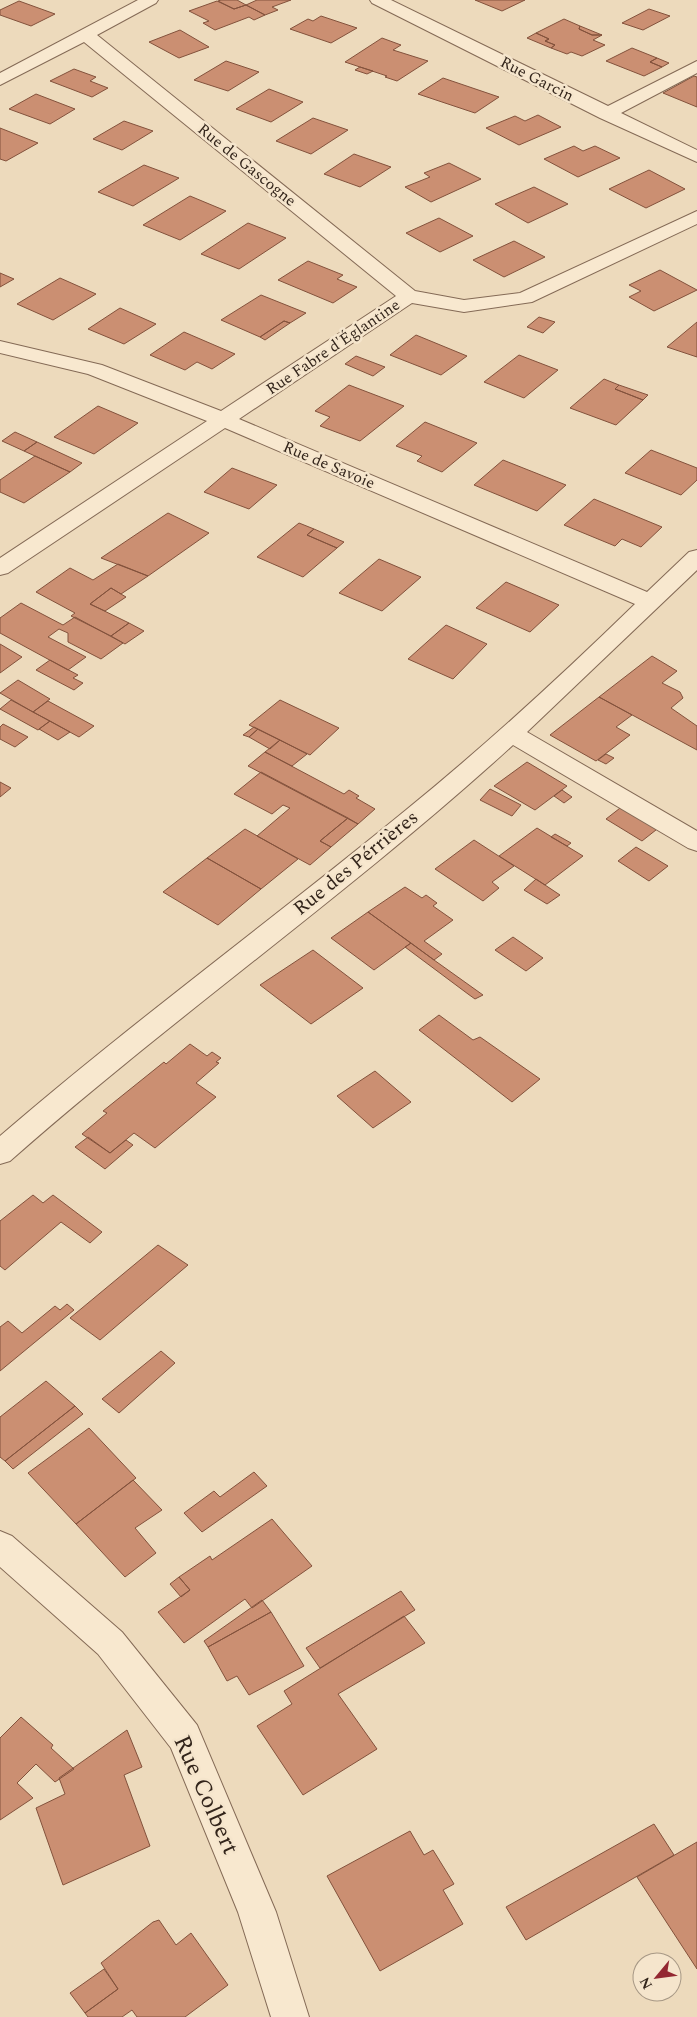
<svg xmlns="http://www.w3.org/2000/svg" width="697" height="2017" viewBox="0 0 697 2017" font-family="Spectral,serif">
	<rect width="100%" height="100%" fill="#eddabc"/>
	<path fill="#cb8f72" stroke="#83523c" d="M221,0H237L246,5L234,9L218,1Z
		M257,0H291L272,7L278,10L265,15L246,5Z
		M475,0H525L502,11Z
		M19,1L55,14L31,26L0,15V10Z
		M217,1L234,9L246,5L265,15L254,20L249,17L215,30L203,23L209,21L189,11Z
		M649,9L670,16L643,30L622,23Z
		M321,16L357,28L331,43L290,29L308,19L313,21Z
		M564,19L580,26L579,29L592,35H602L593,40L605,45L582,56L571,52L567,54L551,48L555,45L545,41L549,39L536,33Z
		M580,26L602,35H592L579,29Z
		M180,30L209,47L179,58L149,42Z
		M536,33L549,39L545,41L555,45L551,48L527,38Z
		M382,38L401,45L393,50L428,61L397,81L385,77L387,76L345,62Z
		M632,48L657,58L650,62L662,67L644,76L606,61Z
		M657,58L669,63L662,67L650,62Z
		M226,61L259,72L228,91L194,80Z
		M360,67L373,71L367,74L355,70Z
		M74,69L96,77L90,81L108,88L92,97L50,81Z
		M694,76L697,77V107L663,93Z
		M443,78L499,97L475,113L418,94Z
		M269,89L303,102L271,122L236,109Z
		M36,94L75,109L50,124L9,109Z
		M538,115L561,127L519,145L486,128L515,116L525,121Z
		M313,118L348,130L311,154L276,141Z
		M124,121L153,131L122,150L93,139Z
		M0,128L38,143L6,161L0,159Z
		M574,146L583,151L595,146L620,158L578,177L544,159Z
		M354,154L391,167L360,187L324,174Z
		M449,163L481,179L431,202L405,187L430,177L424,173Z
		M144,165L179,178L133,206L98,192Z
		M649,170L685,189L646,208L609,189Z
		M534,187L568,204L528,223L495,204Z
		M190,196L226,211L180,240L143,225Z
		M439,218L473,236L440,252L406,233Z
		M248,223L286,238L239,269L201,254Z
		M514,241L545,257L504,277L473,260Z
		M308,261L343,275L337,279L357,287L333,303L278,280Z
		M660,270L697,290L654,311L629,297L641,291L629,285Z
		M0,273L14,279L0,287Z
		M60,278L96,294L53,320L17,304Z
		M261,295L306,313L290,323L284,321L260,337L221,320Z
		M120,308L156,324L124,344L88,329Z
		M539,317L555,322L543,333L527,327Z
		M284,321L290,323L265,340L260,337Z
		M697,322V357L667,347Z
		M184,332L235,354L212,369L197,362L185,370L150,355Z
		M416,335L467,356L441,375L390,355Z
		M519,355L558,370L524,398L484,382Z
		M356,356L385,367L373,376L345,364Z
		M604,379L619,385L615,389L643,400L616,425L570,408Z
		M349,385L404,406L360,441L320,426L330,417L315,411Z
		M619,385L648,395L643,400L615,389Z
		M98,406L138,423L94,454L54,437Z
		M425,422L477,443L442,472L417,461L422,456L396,446Z
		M15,432L37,442L24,451L2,441Z
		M37,442L82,463L70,472L24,451Z
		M651,450L697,468V480L681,495L625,473Z
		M35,456L70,472L24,503L0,492V480Z
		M503,460L566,485L537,511L474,485Z
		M232,468L277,485L249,509L204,492Z
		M594,499L662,527L641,547L622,539L615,546L564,525Z
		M168,513L209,533L148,576L101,558Z
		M299,523L314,529L307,535L337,548L303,577L257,557Z
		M314,529L344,542L337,548L307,535Z
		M379,559L421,577L382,611L339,593Z
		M118,564L148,576L121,594L111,588L90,604L129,623L111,636L71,616L75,613L36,592L70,568L93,580Z
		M506,582L559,605L530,632L476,608Z
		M111,588L126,597L105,611L90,604Z
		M21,603L63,625L75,617L123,643L101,659L68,642V633L59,629L48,637L86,657L68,670L0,633V618Z
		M129,623L144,631L125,644L111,636Z
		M446,625L487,644L453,679L408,659Z
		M0,644L22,657L0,673Z
		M652,656L677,671L662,683L680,692L683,698L671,708L697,726V750L599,697Z
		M50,660L78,675L73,678L83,683L74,690L36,670Z
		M18,680L50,699L33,712L0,693Z
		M599,697L632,715L616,727L630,735L596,761L550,735Z
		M11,700L33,712L50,721L38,730L0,709Z
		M280,700L339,728L310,755L249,725Z
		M48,701L94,726L79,737L33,712Z
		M50,721L70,732L58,740L39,729Z
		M3,724L28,737L15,747L0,739V727Z
		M254,727L258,729L249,737L243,735Z
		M258,729L280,740L270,749L249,737Z
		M280,740L307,754L292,766L265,752Z
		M265,752L344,794L349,790L359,796L356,798L375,809L358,824L248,766Z
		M606,754L614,758L606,764L598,760Z
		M527,762L567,786L535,810L494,786Z
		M261,772L348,818L320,841L331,847L310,865L257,836L290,808L283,805L272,814L234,794Z
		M0,782L11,788L0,797Z
		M490,789L521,805L512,816L480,800Z
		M562,790L572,797L564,803L554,796Z
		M624,805L661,826L642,841L606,819Z
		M348,818L358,824L331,847L320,841Z
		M537,828L583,856L545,885L499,856Z
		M245,829L298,859L261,889L207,858Z
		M555,834L571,843L567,846L551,837Z
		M474,840L514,866L492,882L499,888L483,901L435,869Z
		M636,847L668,866L649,881L618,861Z
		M207,858L261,889L218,925L163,892Z
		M536,879L560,895L547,904L524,890Z
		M405,887L422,898L426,895L437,903L433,906L453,920L424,941L442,954L434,960L368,912Z
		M368,912L411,943L374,970L331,938Z
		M513,937L543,958L526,971L495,950Z
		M411,943L434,960L483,995L475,999L468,994L405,947Z
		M313,950L363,988L311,1024L260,985Z
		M439,1015L473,1040L480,1037L540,1079L512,1102L419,1030Z
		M190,1044L207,1056L212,1052L221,1058L216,1062L219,1063L196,1083L216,1097L155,1148L134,1133L110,1153L82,1134L107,1113L103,1111L164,1062L166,1064Z
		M375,1071L411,1102L373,1128L337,1096Z
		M88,1137L110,1153L126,1140L133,1145L105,1169L75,1147Z
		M33,1195L43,1203L53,1195L102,1232L90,1243L61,1222L5,1270L0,1266V1221Z
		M158,1245L188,1265L100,1340L70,1318Z
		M67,1304L74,1310L0,1371V1327L8,1321L22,1333L55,1306L60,1310Z
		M161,1351L175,1363L119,1413L102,1399Z
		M46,1381L75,1406L5,1461L0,1457V1417Z
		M75,1406L83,1414L13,1469L5,1461Z
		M89,1428L136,1478L76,1524L28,1473Z
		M254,1472L267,1486L202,1532L184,1513L214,1491L220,1497Z
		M133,1480L162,1510L135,1528L156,1553L125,1577L76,1524Z
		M272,1519L312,1566L252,1608L245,1599L184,1643L158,1612L190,1590L179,1577L210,1556L212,1560Z
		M179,1577L190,1590L181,1597L170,1584Z
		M401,1591L415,1610L320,1668L306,1648Z
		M262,1600L271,1612L208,1647L204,1641Z
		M271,1612L304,1666L249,1695L237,1676L227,1681L208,1647Z
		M404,1616L425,1643L338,1694L377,1749L303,1795L257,1726L292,1704L284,1691Z
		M21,1717L53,1745L51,1748L74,1769L55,1782L36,1764L17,1783L33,1798L0,1820V1738Z
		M127,1730L142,1767L124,1775L150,1846L63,1885L36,1808L65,1794L59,1778Z
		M654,1824L674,1855L526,1940L506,1907Z
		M410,1831L424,1855L433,1850L454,1884L443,1890L463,1924L380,1971L327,1876Z
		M697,1842V1969L637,1877Z
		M159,1920L176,1945L191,1933L228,1985L185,2017H137L132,2010L122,2017H88L85,2013L118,1989L101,1963L153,1922Z
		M104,1969L118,1989L85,2013L70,1993Z"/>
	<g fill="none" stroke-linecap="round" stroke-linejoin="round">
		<g stroke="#846a56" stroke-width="2">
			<path id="minor" d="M138,0H158L156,3L97,35L415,291L464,300L520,293L697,211V224L532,302L464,312L412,303L239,419L647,592L689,552L697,550V570L527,732L697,831V851L688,848L513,745C352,892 173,1017 10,1161L0,1164V1136C131,1023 272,920 406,810C486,745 561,676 635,604L225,428L8,573L0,575V558L207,421L88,374L0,353V341L102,365L221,411L396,296L84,42L0,85V73Z
				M370,0H391L608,106L697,61V73L621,113L697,150V162L600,118L372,3Z
				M0,1531L12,1536L122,1632L197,1725L276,1912L309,2017H271L238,1912L171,1748L98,1654L0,1567Z"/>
		</g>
		<use href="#minor" fill="#f8e8cf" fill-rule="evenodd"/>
	</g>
	<g text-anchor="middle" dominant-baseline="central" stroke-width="5" stroke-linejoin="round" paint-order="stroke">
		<g font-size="16" fill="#33251b" stroke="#f5e5cc">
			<text transform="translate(537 79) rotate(27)">Rue Garcin</text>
			<text transform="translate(247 165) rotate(39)">Rue de Gascogne</text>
			<text transform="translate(333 347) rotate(-34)">Rue Fabre d'Églantine</text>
			<text transform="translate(329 465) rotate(23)">Rue de Savoie</text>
		</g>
		<g font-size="20" fill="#33251b" stroke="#f5e5cc">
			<text transform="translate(356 863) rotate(-39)">Rue des Pérrières</text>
		</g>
		<g font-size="24" fill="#33251b" stroke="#f5e5cc">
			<text transform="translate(206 1795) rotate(66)">Rue Colbert</text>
		</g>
	</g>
	<g transform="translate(657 1977) rotate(241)"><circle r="24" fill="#f5e5cc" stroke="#a79885"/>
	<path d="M0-4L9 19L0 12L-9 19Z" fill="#932731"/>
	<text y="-8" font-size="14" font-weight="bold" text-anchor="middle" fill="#33251b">N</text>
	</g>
</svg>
